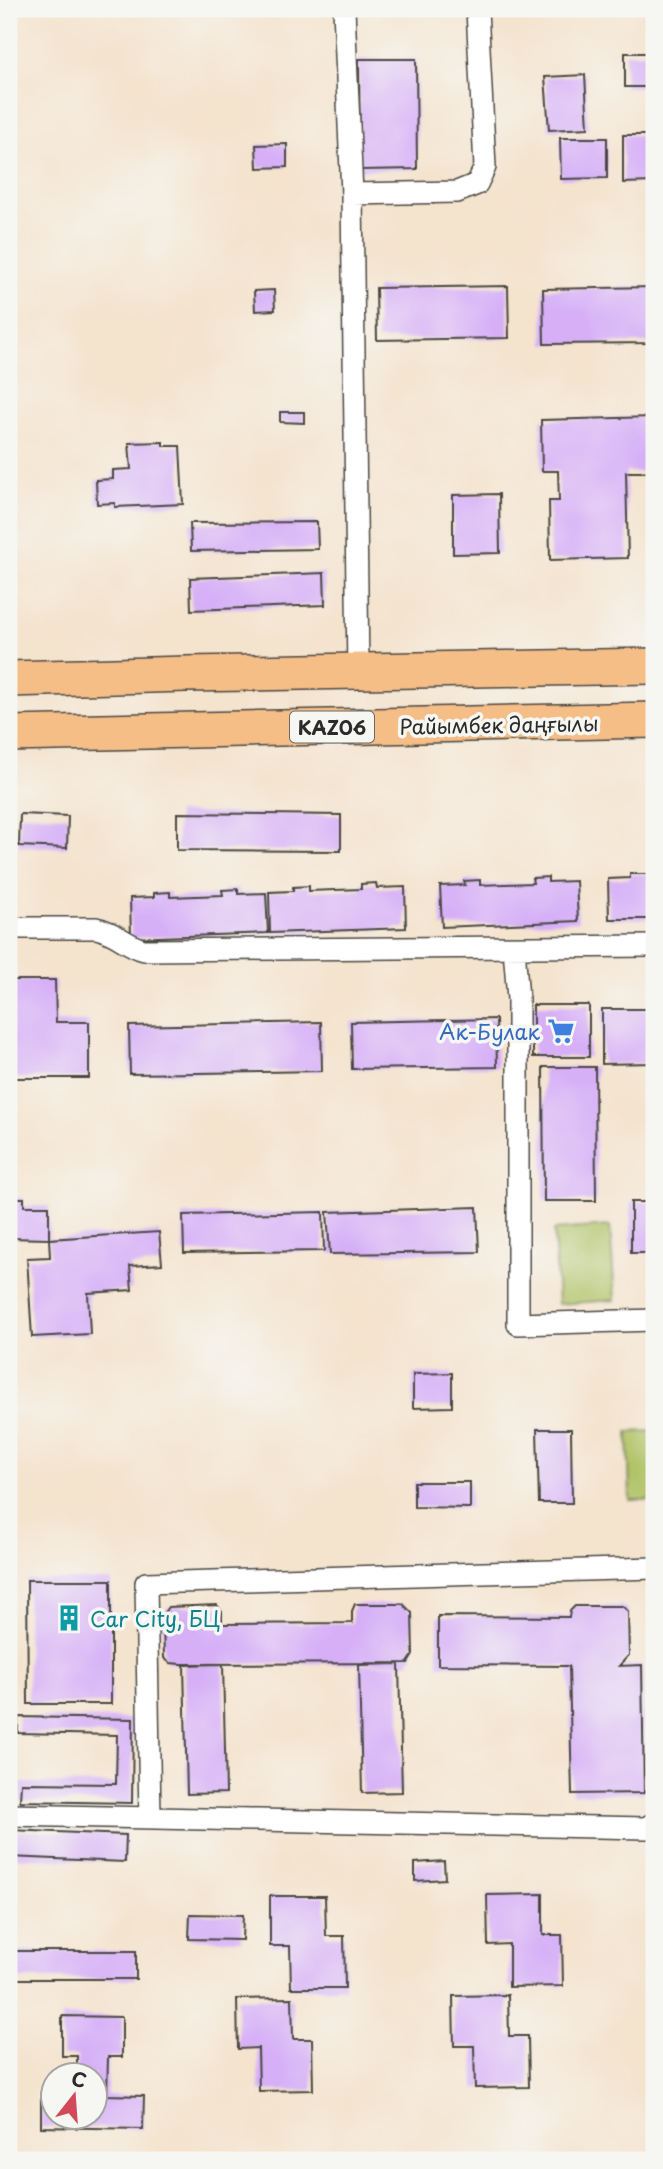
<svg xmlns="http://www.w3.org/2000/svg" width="663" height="2169" viewBox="0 0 663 2169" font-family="'Playpen Sans',sans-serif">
	<rect width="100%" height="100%" fill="#f6f6f2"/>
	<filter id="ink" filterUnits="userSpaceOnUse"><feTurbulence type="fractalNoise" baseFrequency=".0143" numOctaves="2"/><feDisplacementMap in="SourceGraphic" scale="14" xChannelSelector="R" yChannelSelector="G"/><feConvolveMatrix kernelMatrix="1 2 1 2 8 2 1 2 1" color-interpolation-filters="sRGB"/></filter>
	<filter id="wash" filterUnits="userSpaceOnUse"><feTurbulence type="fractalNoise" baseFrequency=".00686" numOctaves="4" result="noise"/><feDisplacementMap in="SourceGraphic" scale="28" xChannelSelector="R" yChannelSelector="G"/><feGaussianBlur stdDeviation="1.57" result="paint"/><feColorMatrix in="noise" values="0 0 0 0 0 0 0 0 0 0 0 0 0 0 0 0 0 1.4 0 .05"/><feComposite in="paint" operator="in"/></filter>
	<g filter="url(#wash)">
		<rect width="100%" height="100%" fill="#f4e3cd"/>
		<path fill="#b1c367" stroke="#6e7749" stroke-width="2" d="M610,1226L615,1300L558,1304L554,1230Z
			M654,1431V1500H630L628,1432Z"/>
		<g id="blocks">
			<path fill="#d6aff7" d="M625,53H654V87H625Z
				M359,59H416L417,169L360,170Z
				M585,75L588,128L549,130L545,77Z
				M623,135H654V182L623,183Z
				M560,138H607V178L561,179Z
				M287,144V167L257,168L256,145Z
				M508,286L509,338L377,340L376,288Z
				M654,287V343L544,344L543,289Z
				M274,290L275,310L255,311L254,291Z
				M280,412H304V423L280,422Z
				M654,417V472H626L628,558L550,560L549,501H559L558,471H542L541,420Z
				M163,442V446H180L183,504L115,507V503L97,504L96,480L113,479V470L131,469L129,443Z
				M499,494L500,553L453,554V495Z
				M317,522L318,549L191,551L190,523Z
				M324,573L325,605L191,610L190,578Z
				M177,813L341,815V851L177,850Z
				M20,814L68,816L67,848L19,846Z
				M630,874H649L650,878H654V919H609L608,879L630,878Z
				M548,877V882L576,881L578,921L442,927L440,886L465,885L464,881L480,880V885L533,883L532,878Z
				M376,883L377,888L405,887L406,928L270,933L269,892L293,891V887L309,886V891L361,889V884Z
				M238,889V894L266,893L268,933L131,938L130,898L154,897V893L170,892V897L223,895L222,890Z
				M9,980H55L56,1022H89V1078H9Z
				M533,1005H589V1057H533Z
				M602,1009H654V1063L602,1064Z
				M496,1019L497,1067L352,1069L351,1022Z
				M321,1022L322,1071L130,1074L129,1026Z
				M543,1067H595L596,1201H544Z
				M9,1198H24V1206H49V1239L9,1238Z
				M631,1202H654V1253H631Z
				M477,1207L479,1252L330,1254L327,1212Z
				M323,1212L324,1251L184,1253L183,1215Z
				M159,1232L162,1264L130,1266L132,1290L88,1293L90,1334L32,1337L27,1258L50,1257L49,1239Z
				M452,1373V1407L413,1408V1374Z
				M537,1429H571L572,1503H539Z
				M414,1482H470V1508L414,1507Z
				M27,1580H111V1704H28Z
				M355,1604H403L412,1613L413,1655L408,1663L181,1664L170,1663L164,1658L163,1614L168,1607L217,1605L222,1612V1624L352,1623V1611Z
				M575,1606H622L628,1611L629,1655L619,1666L642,1665L644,1793L572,1794L569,1666L438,1665V1616L569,1617L570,1611Z
				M223,1664L226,1793L187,1794L184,1665Z
				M399,1664L402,1792L362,1793L359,1665Z
				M18,1717L133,1719L132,1803L20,1801L21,1783L116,1784L117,1735L18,1733Z
				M9,1830L126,1835L125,1862L9,1857Z
				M444,1861L445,1879L415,1881V1863Z
				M543,1894V1935H562L563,1986L509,1987V1944L488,1945L487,1895Z
				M270,1896H325L326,1936H344L345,1988H291L290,1946H270Z
				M190,1914L243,1915L242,1940L189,1939Z
				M9,1951H136V1979H9Z
				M508,1995L509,2036H528L529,2087L475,2088L474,2046H454L453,1996Z
				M292,1998L293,2039H312L313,2090L259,2091L258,2048L238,2049L237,1999Z
				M62,2016L122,2017V2057H108L107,2095L144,2096L143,2129L41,2127V2094H52V2116H94V2074H77V2056H62Z"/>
		</g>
	</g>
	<g filter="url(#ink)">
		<use href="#blocks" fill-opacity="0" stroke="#494743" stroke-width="2"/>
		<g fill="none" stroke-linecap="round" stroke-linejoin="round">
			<g stroke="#494743" stroke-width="24">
				<path id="minor" d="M344,9L352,194
					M358,671L352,194L457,192L477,184L485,167L477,9
					M9,928H96C116,932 126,945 144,950L654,946
					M514,948L518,999V1324L654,1320
					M9,1815L646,1828L654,1823
					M150,1818L146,1583L654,1568"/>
			</g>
			<g stroke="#494743" stroke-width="38">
				<path id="trunk" d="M9,679L186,674L654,666
					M9,734L654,720"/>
			</g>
			<use href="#minor" stroke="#fff" stroke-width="21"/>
			<use href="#trunk" stroke="#f6be87" stroke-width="35"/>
		</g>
	</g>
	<defs>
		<g id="supermarket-bare" transform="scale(2.1)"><path d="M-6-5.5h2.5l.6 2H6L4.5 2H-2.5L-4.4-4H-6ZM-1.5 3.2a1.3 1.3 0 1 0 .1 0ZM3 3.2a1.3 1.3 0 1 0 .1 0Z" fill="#3f7fe0" stroke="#f6f6f2" stroke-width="2.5" paint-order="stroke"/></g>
		<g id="building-bare" transform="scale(2.1)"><path d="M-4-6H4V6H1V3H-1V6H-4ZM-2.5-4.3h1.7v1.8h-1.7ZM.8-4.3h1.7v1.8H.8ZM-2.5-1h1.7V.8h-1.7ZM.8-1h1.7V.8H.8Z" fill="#0f9aa8" stroke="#f6f6f2" stroke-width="2.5" paint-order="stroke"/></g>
	</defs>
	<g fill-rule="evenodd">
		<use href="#supermarket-bare" x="561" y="1031"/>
		<use href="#building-bare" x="69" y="1618"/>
	</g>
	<g text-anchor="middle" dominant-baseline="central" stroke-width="7" stroke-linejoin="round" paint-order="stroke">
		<rect fill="#f6f6f2" stroke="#686867" stroke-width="2" x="290" y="711.5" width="84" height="31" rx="5"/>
		<g font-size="19" font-weight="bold" fill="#2b2b2b">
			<text x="332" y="727">KАZ06</text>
		</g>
		<g font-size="21" fill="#2b2b2b" stroke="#f6f6f2">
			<text transform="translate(499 724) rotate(-1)">Райымбек даңғылы</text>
		</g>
		<g font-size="21" fill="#366cbe" stroke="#f6f6f2" text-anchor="end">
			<text x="540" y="1031">Ак-Булак</text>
		</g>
		<g font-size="21" fill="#0d838f" stroke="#f6f6f2" text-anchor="start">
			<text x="90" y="1618">Car City, БЦ</text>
		</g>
	</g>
	<rect width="663" height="2169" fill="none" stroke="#f6f6f2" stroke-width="35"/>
	<g transform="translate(74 2096) rotate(17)"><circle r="33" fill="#f6f6f2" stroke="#a5a5a2" stroke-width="2"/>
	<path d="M0-5L12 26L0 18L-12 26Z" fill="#d1495b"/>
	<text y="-10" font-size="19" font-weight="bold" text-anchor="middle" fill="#2b2b2b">С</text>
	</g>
</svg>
